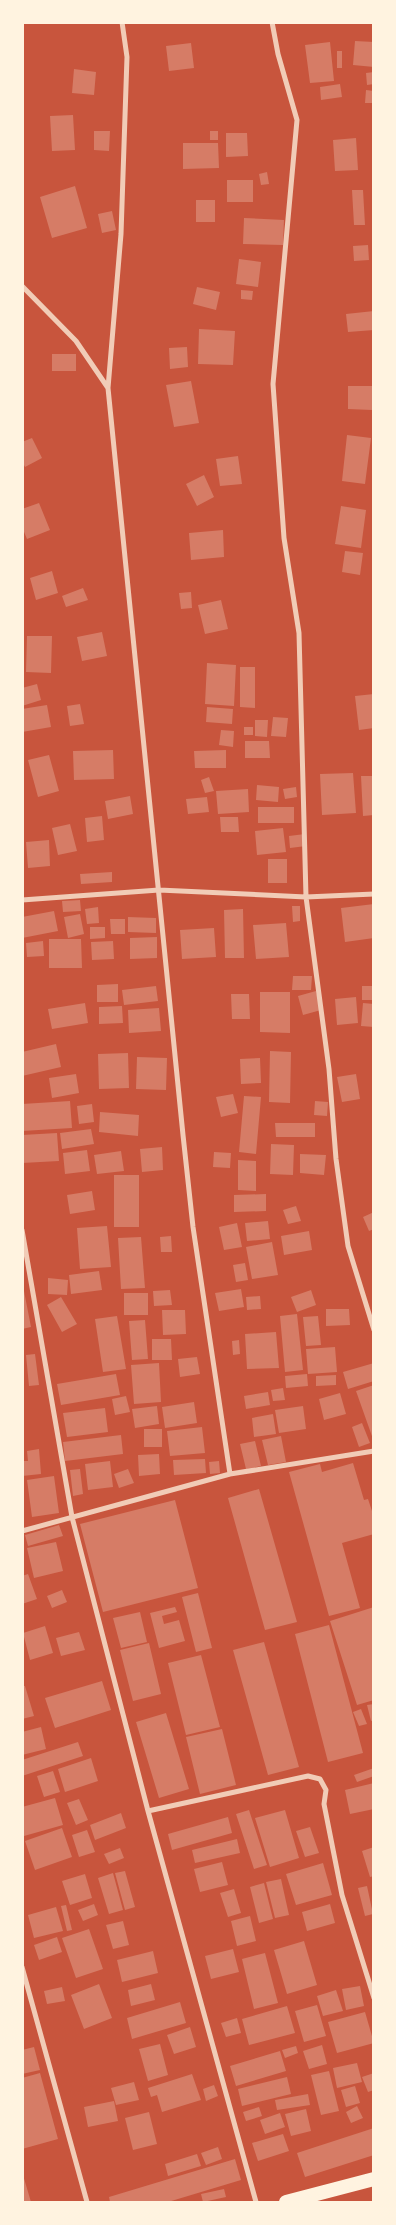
<svg xmlns="http://www.w3.org/2000/svg" width="396" height="2225" viewBox="0 0 396 2225" font-family="'Fira Sans',sans-serif">
	<rect width="100%" height="100%" fill="#c8553d"/>
	<path fill="#d67c66" d="M355,41L374,42V67L353,65Z
		M330,42L334,81L310,83L305,45Z
		M191,43L194,68L169,71L166,46Z
		M337,51H342V68H337Z
		M74,69L96,72L94,95L72,93Z
		M374,72V84L367,85L366,73Z
		M340,84L342,97L321,100L320,87Z
		M366,90L374,91V103H365Z
		M73,115L75,150L52,151L50,116Z
		M94,131H110L109,151L94,150Z
		M210,131H218V140H210Z
		M226,133H247L248,156L226,157Z
		M356,138L358,170L335,171L333,140Z
		M183,143H218L219,168L183,169Z
		M267,172L269,184L261,185L259,174Z
		M227,180H253V202H227Z
		M75,186L87,228L52,238L40,197Z
		M352,190H363L365,225H354Z
		M196,200H215V222H196Z
		M112,211L116,230L102,233L98,214Z
		M244,218L284,220L283,245L243,244Z
		M368,245L369,260L354,261L353,246Z
		M239,259L261,262L258,287L236,284Z
		M197,287L220,292L216,310L193,304Z
		M241,290L253,291L252,300L241,299Z
		M374,311V330L348,332L346,314Z
		M199,329L235,331L233,365L198,364Z
		M187,347L188,367L170,369L169,348Z
		M52,354H76V371H52Z
		M191,381L199,423L174,427L166,385Z
		M348,386H372V410L348,409Z
		M347,435L371,438L365,484L342,481Z
		M32,438L42,458L25,467L22,461V442Z
		M238,456L242,484L220,486L216,459Z
		M204,475L214,497L197,506L186,484Z
		M39,503L50,530L27,539L22,527V509Z
		M341,506L366,510L361,548L335,544Z
		M223,530L224,557L191,560L189,533Z
		M345,551L363,553L360,575L342,572Z
		M52,571L58,593L36,600L30,578Z
		M83,588L88,600L66,607L62,596Z
		M191,592L192,608L181,609L179,593Z
		M221,600L228,629L205,634L198,605Z
		M102,632L107,656L82,661L77,637Z
		M27,636H52L51,673L26,672Z
		M207,663L236,665L234,706L205,704Z
		M240,667H255V708L240,707Z
		M37,684L41,700L22,706V688Z
		M374,694V728L359,730L355,696Z
		M80,704L84,724L70,726L67,706Z
		M47,705L51,727L22,732V709Z
		M207,707L233,709L232,724L206,722Z
		M273,717L288,718L286,737L271,736Z
		M255,720H268L267,737L255,736Z
		M244,727H253V735H244Z
		M221,730L234,731L233,747L219,745Z
		M245,741H269L270,758H245Z
		M113,750L114,779L74,780L73,751Z
		M226,750V768H195L194,751Z
		M49,755L59,791L38,797L28,760Z
		M353,773L356,813L322,815L320,774Z
		M361,776H374V815L363,816Z
		M209,777L214,791L205,793L201,780Z
		M257,785L279,787L278,802L256,800Z
		M296,787L297,797L285,799L283,789Z
		M248,789L249,812L218,814L216,791Z
		M130,796L133,814L108,819L105,801Z
		M207,797L209,812L188,814L186,799Z
		M258,807H294V823H258Z
		M102,816L104,840L87,842L85,818Z
		M220,817H238L239,832H221Z
		M70,824L77,851L58,855L52,828Z
		M283,828L286,852L257,855L255,831Z
		M305,834L306,846L290,848L289,836Z
		M49,840L50,866L28,868L26,842Z
		M268,859H287V883H268Z
		M112,872V882L81,884L80,874Z
		M80,900L81,911L63,912L62,901Z
		M374,904V938L345,942L341,908Z
		M292,906H300V921L293,922Z
		M98,907L99,923L87,924L85,909Z
		M243,909L244,958H225L224,910Z
		M54,911L58,931L22,938V917Z
		M80,914L84,934L68,938L64,917Z
		M128,917L156,918V933L128,932Z
		M110,919H125V934H111Z
		M286,923L289,957L256,959L253,925Z
		M90,927H105V938L90,939Z
		M214,928L216,957L182,959L180,930Z
		M157,937V958L130,959V938Z
		M49,939H81L82,968H49Z
		M43,941L44,956L27,957L26,943Z
		M113,941L114,959L92,960L91,942Z
		M293,976H312L311,990H292Z
		M118,984V1002H97V985Z
		M156,986L158,1001L124,1005L122,990Z
		M362,986H374V1000H362Z
		M316,991L321,1010L303,1015L298,996Z
		M260,992H290V1033L260,1032Z
		M231,994H249L250,1019H232Z
		M356,997L358,1023L337,1025L335,999Z
		M85,1003L88,1023L52,1029L48,1009Z
		M363,1003L374,1004V1027L361,1026Z
		M122,1006L123,1023L99,1024V1007Z
		M159,1008L161,1031L129,1033L128,1010Z
		M56,1044L61,1067L22,1076V1052Z
		M270,1051L291,1052L290,1103L269,1102Z
		M128,1053L129,1088L99,1089L98,1054Z
		M137,1057L167,1058L166,1090L136,1089Z
		M260,1058L261,1083L241,1084L240,1059Z
		M76,1074L79,1093L52,1098L49,1078Z
		M356,1074L360,1099L342,1102L337,1077Z
		M233,1094L238,1113L221,1117L216,1097Z
		M244,1096L261,1097L256,1154L239,1152Z
		M70,1101L72,1128L22,1131V1104Z
		M315,1101L328,1102L327,1116L314,1115Z
		M92,1104L94,1122L79,1124L77,1106Z
		M100,1112L139,1115L138,1136L99,1132Z
		M275,1123H315V1137H276Z
		M91,1129L94,1144L62,1149L60,1133Z
		M57,1133L59,1161L22,1163V1135Z
		M271,1144L294,1145L293,1175L270,1174Z
		M162,1147L163,1170L142,1172L140,1149Z
		M87,1150L90,1171L65,1174L63,1153Z
		M121,1151L124,1171L97,1174L94,1155Z
		M214,1152L231,1153L230,1168L213,1167Z
		M300,1154L326,1155L324,1175L300,1173Z
		M238,1160L256,1161V1191L238,1190Z
		M114,1175H139V1227H114Z
		M92,1191L95,1210L70,1214L67,1195Z
		M266,1194V1211L234,1212V1195Z
		M296,1206L301,1221L288,1224L283,1210Z
		M374,1212V1229L369,1231L363,1217Z
		M268,1221L270,1239L247,1241L245,1223Z
		M237,1223L242,1247L224,1250L219,1227Z
		M107,1226L111,1267L80,1269L77,1228Z
		M309,1231L312,1250L284,1255L281,1236Z
		M171,1236L172,1252H161L160,1237Z
		M141,1237L145,1288L121,1289L118,1238Z
		M272,1242L278,1275L252,1279L246,1247Z
		M245,1263L248,1280L236,1282L233,1265Z
		M99,1271L102,1290L71,1294L69,1275Z
		M48,1278L68,1280L67,1295L48,1294Z
		M241,1289L244,1307L219,1311L215,1293Z
		M170,1290L172,1305L154,1306L153,1291Z
		M311,1290L316,1305L297,1312L291,1297Z
		M22,1291H24L31,1327L22,1329Z
		M124,1293H148V1315H124Z
		M260,1296L261,1309L247,1310L246,1297Z
		M61,1297L77,1324L62,1332L47,1305Z
		M326,1309H349L350,1325L326,1326Z
		M162,1310H185L186,1334L163,1335Z
		M297,1314L303,1370L285,1372L280,1316Z
		M117,1316L126,1369L103,1372L95,1319Z
		M318,1316L321,1345L306,1346L303,1317Z
		M145,1320L148,1359L132,1360L129,1321Z
		M276,1332L279,1368L247,1369L245,1334Z
		M152,1339H171L172,1360H152Z
		M239,1340L240,1354L233,1355L232,1341Z
		M335,1347L337,1372L308,1374L306,1349Z
		M35,1354L39,1385L29,1386L26,1355Z
		M197,1357L200,1374L180,1377L178,1359Z
		M159,1363L161,1402L134,1404L131,1365Z
		M374,1363V1381L348,1389L343,1372Z
		M116,1374L120,1395L61,1405L57,1384Z
		M307,1374L308,1386L286,1388L285,1376Z
		M336,1375V1385L316,1386V1376Z
		M374,1385V1439H373L356,1391Z
		M283,1388L285,1400L273,1401L271,1390Z
		M268,1392L270,1405L246,1409L244,1396Z
		M340,1393L346,1414L324,1420L319,1399Z
		M126,1396L130,1412L115,1415L112,1399Z
		M194,1402L197,1423L165,1428L162,1407Z
		M157,1406L159,1424L135,1428L132,1409Z
		M303,1406L306,1429L279,1433L275,1410Z
		M105,1408L108,1432L67,1437L63,1413Z
		M273,1414L276,1434L254,1437L252,1418Z
		M362,1423L370,1443L359,1447L352,1427Z
		M202,1427L205,1453L170,1456L167,1431Z
		M144,1429H162V1447H144Z
		M121,1435L123,1454L65,1461L63,1442Z
		M281,1436L286,1462L268,1465L262,1440Z
		M255,1441L261,1466L246,1469L240,1444Z
		M39,1449L41,1474L22,1476V1461H28L27,1451Z
		M159,1454L160,1474L139,1476L138,1455Z
		M205,1459L206,1473L174,1475L173,1460Z
		M110,1461L113,1487L88,1490L85,1464Z
		M219,1461L220,1473L210,1474L209,1462Z
		M353,1463L364,1500L368,1499L374,1517V1534L342,1543L360,1608L329,1616L289,1472L320,1464L322,1472Z
		M80,1469L83,1494L73,1496L70,1470Z
		M128,1469L134,1483L119,1488L114,1474Z
		M54,1476L59,1513L32,1517L27,1480Z
		M259,1489L297,1622L265,1630L228,1498Z
		M175,1500L198,1588L103,1612L80,1524Z
		M59,1525L63,1536L28,1546L25,1535Z
		M56,1542L63,1571L34,1578L27,1548Z
		M28,1574L37,1599L22,1604V1576Z
		M62,1590L67,1602L52,1608L47,1596Z
		M198,1593L212,1648L196,1652L182,1597Z
		M175,1607L177,1612L162,1616L164,1624L179,1620L185,1641L159,1648L150,1613Z
		M374,1607V1700L357,1705L330,1621Z
		M140,1612L147,1642L121,1648L113,1618Z
		M329,1625L363,1753L328,1762L295,1634Z
		M45,1626L53,1653L30,1660L23,1633Z
		M79,1632L85,1650L61,1656L56,1638Z
		M264,1642L299,1767L268,1775L233,1650Z
		M149,1643L161,1694L133,1701L120,1650Z
		M201,1655L220,1727L186,1735L168,1663Z
		M102,1681L111,1710L55,1728L45,1698Z
		M22,1686H25L34,1716L22,1719Z
		M374,1704V1720L371,1721L367,1705Z
		M361,1709L367,1724L359,1726L353,1712Z
		M166,1713L189,1789L159,1798L136,1722Z
		M41,1727L46,1749L22,1755V1732Z
		M222,1729L236,1785L200,1794L186,1737Z
		M78,1742L83,1756L22,1776V1760Z
		M91,1758L98,1781L65,1792L58,1769Z
		M374,1768V1776L357,1782L354,1775Z
		M53,1771L60,1792L44,1797L37,1776Z
		M374,1783V1809L350,1814L345,1790Z
		M55,1798L63,1825L24,1836L22,1807Z
		M79,1799L88,1820L76,1825L67,1803Z
		M249,1810L267,1865L254,1869L236,1814Z
		M285,1810L299,1858L270,1867L255,1818Z
		M121,1813L126,1828L95,1840L90,1825Z
		M228,1817L232,1833L172,1850L168,1834Z
		M310,1827L319,1853L305,1857L296,1831Z
		M62,1828L72,1857L35,1870L25,1841Z
		M87,1830L95,1852L79,1857L72,1835Z
		M237,1839L240,1853L195,1863L192,1850Z
		M374,1847V1876L370,1877L362,1851Z
		M120,1848L124,1858L109,1864L104,1854Z
		M222,1862L228,1885L200,1892L194,1869Z
		M323,1863L332,1895L296,1905L286,1874Z
		M125,1871L135,1907L125,1910L115,1873Z
		M113,1873L123,1910L109,1914L98,1878Z
		M85,1874L92,1898L70,1905L62,1881Z
		M281,1879L289,1915L275,1918L266,1882Z
		M264,1883L273,1919L259,1923L250,1887Z
		M367,1886L373,1914L365,1916L358,1888Z
		M234,1889L241,1913L228,1917L220,1893Z
		M94,1904L98,1915L83,1921L78,1910Z
		M330,1904L335,1923L307,1931L302,1912Z
		M66,1905L72,1930L67,1931L61,1906Z
		M56,1907L63,1931L34,1938L28,1915Z
		M250,1916L256,1941L237,1946L231,1921Z
		M123,1921L129,1945L113,1949L106,1925Z
		M89,1929L103,1969L76,1978L62,1938Z
		M57,1937L62,1952L39,1960L34,1945Z
		M304,1941L317,1985L287,1994L274,1950Z
		M233,1949L239,1972L211,1979L205,1956Z
		M153,1951L158,1973L122,1982L117,1960Z
		M265,1953L278,2003L254,2009L242,1959Z
		M99,1984L112,2018L84,2029L71,1995Z
		M151,1984L155,2000L131,2006L128,1990Z
		M360,1986L364,2006L346,2010L342,1989Z
		M62,1987L65,2001L47,2004L44,1991Z
		M336,1990L343,2011L323,2016L317,1996Z
		M180,2002L186,2023L132,2039L127,2018Z
		M317,2005L326,2036L304,2042L295,2011Z
		M287,2006L295,2033L249,2045L242,2019Z
		M365,2012L374,2043L337,2053L328,2022Z
		M237,2018L241,2033L226,2037L221,2023Z
		M190,2027L196,2047L174,2054L167,2035Z
		M160,2044L168,2075L148,2081L139,2049Z
		M322,2045L327,2064L309,2069L303,2051Z
		M296,2046L298,2053L285,2058L282,2050Z
		M34,2047L40,2070L22,2074V2050Z
		M280,2051L286,2071L236,2086L230,2066Z
		M357,2063L362,2082L337,2088L333,2068Z
		M329,2071L339,2111L321,2115L311,2075Z
		M40,2073L58,2139L22,2149V2078Z
		M374,2073V2090L368,2092L362,2077Z
		M192,2074L201,2100L162,2112L157,2095L151,2097L148,2088Z
		M287,2077L291,2094L242,2106L238,2089Z
		M134,2082L139,2100L116,2105L111,2088Z
		M214,2085L218,2096L206,2101L203,2089Z
		M355,2086L360,2103L346,2107L341,2090Z
		M308,2094L310,2105L277,2110L275,2100Z
		M114,2101L118,2121L88,2127L84,2107Z
		M357,2106L363,2118L351,2123L346,2112Z
		M259,2107L262,2116L246,2121L243,2112Z
		M306,2109L311,2131L291,2136L285,2114Z
		M149,2112L157,2144L133,2150L125,2118Z
		M280,2113L285,2127L265,2134L260,2120Z
		M374,2128V2155L305,2177L297,2153Z
		M283,2134L289,2151L258,2161L252,2143Z
		M218,2147L222,2159L206,2165L201,2153Z
		M197,2154L201,2166L168,2176L165,2164Z
		M235,2159L241,2180L168,2202H110L109,2197Z
		M22,2175H23L31,2202H22Z
		M224,2189L226,2197L203,2202L201,2194Z"/>
	<g fill="none" stroke-linecap="round" stroke-linejoin="round">
		<path stroke="#f1ccb7" stroke-width="5" d="M272,22L278,54L297,120L273,384L284,538L299,633L306,897L329,1069L336,1159L348,1246L374,1330
			M22,286L76,341L108,388L183,1135L193,1227L230,1474
			M108,388L121,234L127,57L122,22
			M22,900L159,890L306,897L374,894
			M22,1230L72,1517L148,1811L256,2202
			M22,1531L230,1474L374,1451
			M148,1811L308,1776L320,1779L326,1790L324,1804L342,1895L374,1998
			M22,1967L87,2202"/>
		<path stroke="#fff3e0" stroke-width="14" d="M286,2202L374,2179"/>
	</g>
	<rect width="396" height="2225" fill="none" stroke="#fff3e0" stroke-width="48"/>
</svg>
